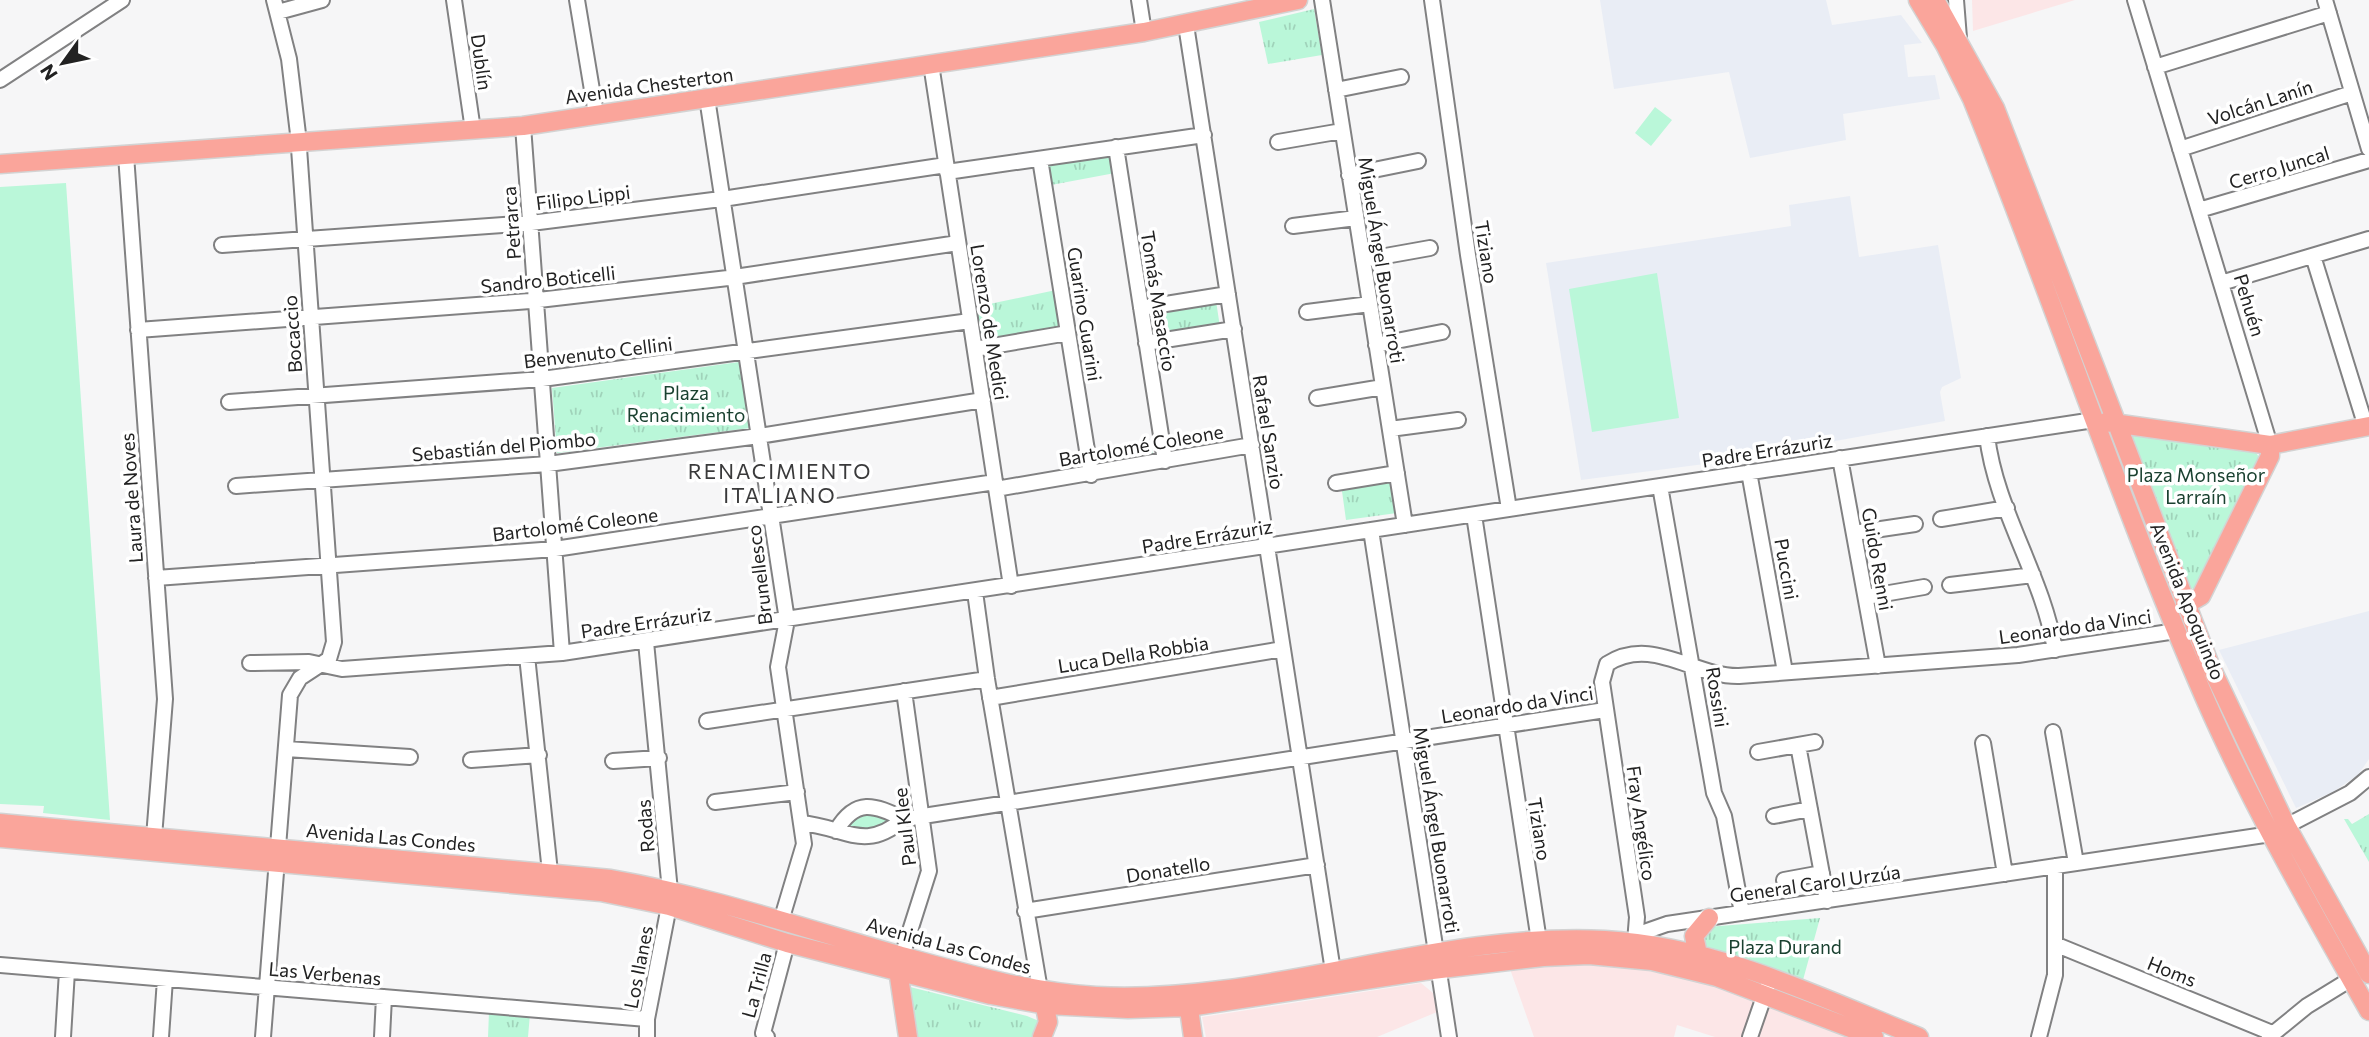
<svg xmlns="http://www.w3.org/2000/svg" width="2369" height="1037" viewBox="0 0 2369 1037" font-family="Commissioner,sans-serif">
	<defs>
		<pattern id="grass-tufts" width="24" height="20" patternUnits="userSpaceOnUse" patternTransform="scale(1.75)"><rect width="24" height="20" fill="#baf7d9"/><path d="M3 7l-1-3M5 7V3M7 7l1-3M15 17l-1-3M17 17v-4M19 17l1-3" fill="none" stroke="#a0d3ba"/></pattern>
	</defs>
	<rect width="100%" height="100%" fill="#f6f6f7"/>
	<path fill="#fce6e7" d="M1972,0H2075L1973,31Z
		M1589,963L1652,968L1682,975L1755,998L1756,1003L1743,1037H1715L1677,1025L1674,1037H1534L1510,969Z
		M1421,983L1433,993L1437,1012L1377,1037H1206L1202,1017Z
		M1770,1005L1856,1037H1756Z"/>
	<path fill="#e9edf5" d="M1600,0H1826L1832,25L1901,15L1922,43L1904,45L1908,77L1935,75L1940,99L1843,114L1846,140L1750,158L1729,72L1614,89Z
		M1850,196L1859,257L1938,245L1961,378L1942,387L1940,392L1945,421L1720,462L1581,480L1546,263L1791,226L1789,205Z
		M2369,611V759L2358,775L2333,792L2296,808L2219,650Z"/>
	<path fill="url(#grass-tufts)" d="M1314,9L1322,55L1268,64L1259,22Z
		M1112,151L1115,173L1051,185L1047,160Z
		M1056,290L1061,327L978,340L975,307Z
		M1216,301L1220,327L1154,337L1150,311Z
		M739,362L750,428L557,453L552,388Z
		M2125,433L2254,449L2260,459L2200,586L2188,590Z
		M1151,441L1154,460L1101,469L1099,453Z
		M2123,460L2146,525L2144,526L2117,463Z
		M1391,476L1397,513L1346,520L1341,484Z
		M864,812L893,819L878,832L846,829L853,818Z
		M2369,814V862L2344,819H2348L2352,824Z
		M1820,918L1803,980L1705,946L1702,938L1707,927Z
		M910,987L1027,1016L1039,1021L1038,1037H916Z
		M489,1012L530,1014L528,1037H488Z"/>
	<path fill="#baf7d9" d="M1655,107L1672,120L1651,146L1635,133Z
		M66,183L110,820L43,813L44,806L0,804V187Z
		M1657,273L1679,418L1592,432L1569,289Z"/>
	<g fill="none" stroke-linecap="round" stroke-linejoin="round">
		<g stroke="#818182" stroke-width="18">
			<path id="minor" d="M454,0L473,130
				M577,0L596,114
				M1139,0L1144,32
				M1322,0L1405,525
				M1432,0L1468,255L1509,509
				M1956,0L1959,38
				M2135,0L2270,445
				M2325,0L2369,149
				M278,12L322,0
				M1186,25L1333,971
				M931,64L1011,586
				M2155,67L2329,13
				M0,80L122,0
				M1336,90L1401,77
				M707,98L787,620L778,667L804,844L781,921
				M523,126L562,653
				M1278,142L1342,131
				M1116,147L1165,461
				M2180,149L2352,93
				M126,155L165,699L154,837
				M1040,159L1091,475
				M947,172L1204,135
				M1349,175L1418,161
				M2199,210L2369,160
				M1293,226L1356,218
				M222,245L531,223L729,198L946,165
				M2313,256L2366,427
				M1363,260L1430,248
				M2221,283L2369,239
				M1141,308L1228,294
				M1307,312L1370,304
				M138,330L530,301L728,278L958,243
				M1146,343L1234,329
				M1376,345L1442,332
				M975,349L1068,333
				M1317,398L1383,387
				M229,402L542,379L970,321
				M1390,429L1458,420
				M1987,436C1996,511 2043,576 2055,650
				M1840,458L1878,666
				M1749,472L1785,672
				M1336,483L1397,473
				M236,486L548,464L759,436L983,400
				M1660,486L1714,793L1724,816L1742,913
				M996,489L1252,445
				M1474,515L1539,941
				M1941,519L2007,508
				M1371,530L1449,1037
				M1854,533L1915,524
				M156,578L555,549L995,482
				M1950,585L2033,575
				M975,592L987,679L1040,990
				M1866,597L1924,587
				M646,642L670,891
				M527,656L550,872
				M250,663L309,662L342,669L562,653L2094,420
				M990,698L1283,649
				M707,721L987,679
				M2053,732L2076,863
				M1983,743L2005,874
				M1798,745L1827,901
				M286,749L410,757
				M1758,752L1815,742
				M471,760L539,755
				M613,761L659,758
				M715,802L797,792
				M1774,816L1810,809
				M801,823C846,827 863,853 904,819L1605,710
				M836,831C856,797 874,805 904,819
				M1784,880L1822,873
				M1025,911L1317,865
				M1635,942L1637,917L1602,682L1607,664C1652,635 1694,677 1739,676L2018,655L2176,631
				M1635,942L1647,931L1667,924L2271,834L2350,793L2369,777
				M2057,945L2272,1033
				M902,956L929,871L904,691
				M0,965L647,1019
				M63,1037L67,971
				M161,1037L165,979
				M263,1037L290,695L300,678L329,659L334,642L298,134L289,59L274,0
				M382,1037L384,997
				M647,1037V1019L669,906
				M767,1037L763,1033L787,943
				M1750,1037L1768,985
				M2039,1037L2055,975V866
				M2269,1037L2307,1006L2351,979"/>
		</g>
		<g stroke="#d3d3d3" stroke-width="21">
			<path id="major" d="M1918,0L1945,45L1972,99C2053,298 2120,504 2206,701C2253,808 2312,910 2369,1011
				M1935,0L1995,108L2210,665L2287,827L2369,974
				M0,164L523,126L1144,32L1298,0
				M2106,422L2270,445L2369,426
				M2185,605L2201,596L2270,456V445
				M0,823L611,879C709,896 803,928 898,955C964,973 1028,992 1096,996C1265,1005 1436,931 1605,940C1715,946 1817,996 1919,1037
				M0,838L601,892L669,906L787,943L991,995L1046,1005L1128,1009L1189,1007L1424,971L1543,957L1589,955L1652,961L1717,977L1874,1037
				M1698,954L1694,936L1709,918
				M898,970L908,1037
				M1187,995L1193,1037
				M1042,1037L1048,1022L1043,997"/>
		</g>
		<use href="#minor" stroke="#fff" stroke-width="14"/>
		<use href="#major" stroke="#faa59b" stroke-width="18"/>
	</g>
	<g text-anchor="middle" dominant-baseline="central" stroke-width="7" stroke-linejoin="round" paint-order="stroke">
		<g font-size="19" fill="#222" stroke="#fff">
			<text transform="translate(482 62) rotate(82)">Dublín</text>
			<text transform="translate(649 85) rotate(-8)">Avenida Chesterton</text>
			<text transform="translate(2260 102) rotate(-18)">Volcán Lanín</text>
			<text transform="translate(2279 167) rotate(-17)">Cerro Juncal</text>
			<text transform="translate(583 197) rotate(-7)">Filipo Lippi</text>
			<text transform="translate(511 223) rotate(-94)">Petrarca</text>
			<text transform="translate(1487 252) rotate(81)">Tiziano</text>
			<text transform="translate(1382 260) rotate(81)">Miguel Ángel Buonarroti</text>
			<text transform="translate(548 279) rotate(-6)">Sandro Boticelli</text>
			<text transform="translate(1159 301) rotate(81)">Tomás Masaccio</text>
			<text transform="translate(2250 305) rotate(73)">Pehuén</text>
			<text transform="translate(1085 314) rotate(81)">Guarino Guarini</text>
			<text transform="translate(990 322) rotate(81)">Lorenzo de Medici</text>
			<text transform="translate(292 334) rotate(-94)">Bocaccio</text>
			<text transform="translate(598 352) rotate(-7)">Benvenuto Cellini</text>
			<text transform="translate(1269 432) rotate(81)">Rafael Sanzio</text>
			<text transform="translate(1141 445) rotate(-10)">Bartolomé Coleone</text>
			<text transform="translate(504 446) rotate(-5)">Sebastián del Piombo</text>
			<text transform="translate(1767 450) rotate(-9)">Padre Errázuriz</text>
			<text transform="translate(131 498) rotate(-94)">Laura de Noves</text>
			<text transform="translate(575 524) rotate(-7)">Bartolomé Coleone</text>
			<text transform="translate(1207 536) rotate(-9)">Padre Errázuriz</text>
			<text transform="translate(1878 559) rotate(80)">Guido Renni</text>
			<text transform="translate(1787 569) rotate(80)">Puccini</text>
			<text transform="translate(759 575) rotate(-97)">Brunellesco</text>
			<text transform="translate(2188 601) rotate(68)">Avenida Apoquindo</text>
			<text transform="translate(646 622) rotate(-8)">Padre Errázuriz</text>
			<text transform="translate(2075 626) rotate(-8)">Leonardo da Vinci</text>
			<text transform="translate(1133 654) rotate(-9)">Luca Della Robbia</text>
			<text transform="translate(1718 697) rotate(81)">Rossini</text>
			<text transform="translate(1517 704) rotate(-9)">Leonardo da Vinci</text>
			<text transform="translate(1642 823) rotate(82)">Fray Angélico</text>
			<text transform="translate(645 826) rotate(-95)">Rodas</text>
			<text transform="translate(904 827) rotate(-97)">Paul Klee</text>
			<text transform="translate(1540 829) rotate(81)">Tiziano</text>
			<text transform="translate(1437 830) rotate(81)">Miguel Ángel Buonarroti</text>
			<text transform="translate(391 837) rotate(5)">Avenida Las Condes</text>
			<text transform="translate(1168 869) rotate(-9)">Donatello</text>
			<text transform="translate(1815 883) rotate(-8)">General Carol Urzúa</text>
			<text transform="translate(949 945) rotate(15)">Avenida Las Condes</text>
			<text transform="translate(638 967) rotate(-79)">Los Ilanes</text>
			<text transform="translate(2172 971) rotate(22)">Homs</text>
			<text transform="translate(325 973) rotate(5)">Las Verbenas</text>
			<text transform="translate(756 985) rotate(-75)">La Trilla</text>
		</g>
		<g font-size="19" fill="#1a4130" stroke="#fff">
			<text x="686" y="392">Plaza<tspan x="686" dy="22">Renacimiento</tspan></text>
			<text x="2196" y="474">Plaza Monseñor<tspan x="2196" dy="22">Larraín</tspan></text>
			<text x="1785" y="946">Plaza Durand</text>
		</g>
		<g font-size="21" letter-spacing="2" fill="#3a3a3b" stroke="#fff">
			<text x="780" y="470">RENACIMIENTO<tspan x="780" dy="24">ITALIANO</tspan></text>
		</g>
	</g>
	<g transform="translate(63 63) rotate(237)" stroke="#ffffff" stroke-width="5" paint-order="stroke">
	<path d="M0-5L12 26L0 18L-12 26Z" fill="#222222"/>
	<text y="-10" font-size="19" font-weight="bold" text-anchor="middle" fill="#222222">N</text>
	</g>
</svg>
